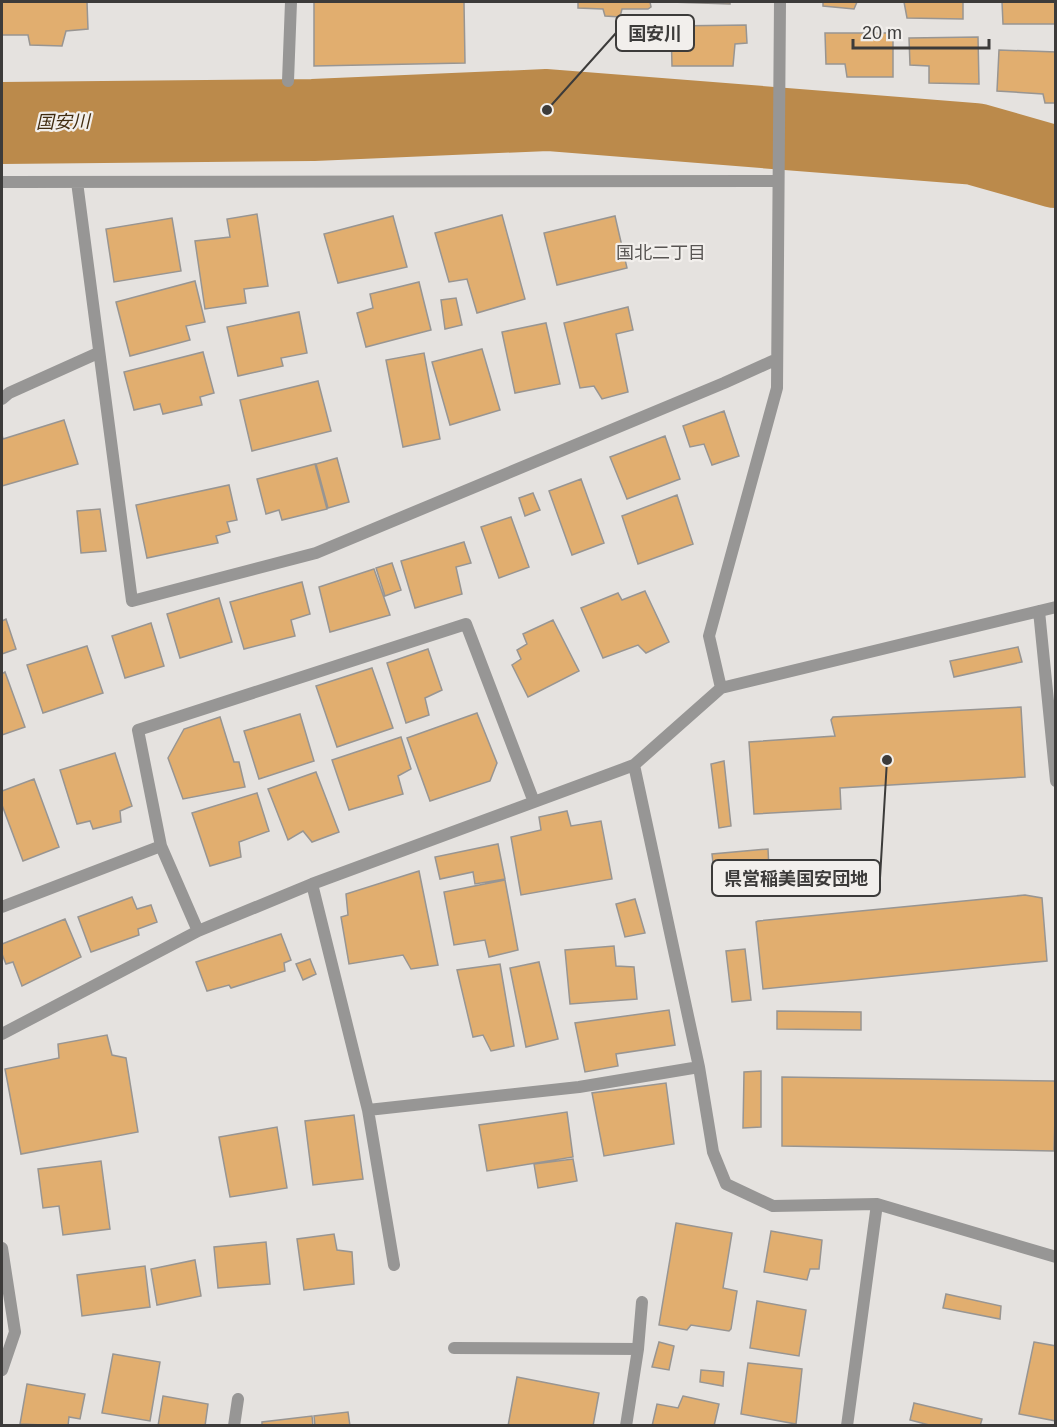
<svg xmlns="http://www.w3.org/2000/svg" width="1057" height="1427" viewBox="0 0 1057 1427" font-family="Arial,'Noto Sans JP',sans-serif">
	<rect width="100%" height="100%" fill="#e5e2df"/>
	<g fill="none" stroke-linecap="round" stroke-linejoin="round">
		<path stroke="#bb8a4b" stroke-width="82" d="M2,123L313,120L547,110L975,144L1056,167"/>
	</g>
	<path fill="#e1ae6f" stroke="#989592" stroke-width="1.5" d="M2,2H87L88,29L66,31L62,46L30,45L28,35H2Z
		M314,2H464L465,63L314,66Z
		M578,2H650L651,7L648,9H622L620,17L605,16L603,9L578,8Z
		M670,2H730V4Z
		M823,2H857L854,9L823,6Z
		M904,2H963V19L907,18Z
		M1002,2H1056V24H1003Z
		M746,25L747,43L735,44L733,66H672L671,26Z
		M825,33H893V77H847L845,64H826Z
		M978,37L979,84L929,83V66L910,65L909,38Z
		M999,50L1056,52V103H1045L1043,94L997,91Z
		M257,214L268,286L244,289L246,303L205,309L195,241L230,237L227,219Z
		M502,215L525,299L477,313L467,279L449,282L435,233Z
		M393,216L407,267L338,283L324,234Z
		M615,216L627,268L557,285L544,233Z
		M172,218L181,271L114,282L106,229Z
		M195,281L205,322L186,326L190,340L130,356L116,302Z
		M419,282L431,330L366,347L357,313L373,308L370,294Z
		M456,298L462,325L445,329L441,300Z
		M628,307L633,330L616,334L628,392L602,399L594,386L580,388L564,323Z
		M299,312L307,353L281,358L283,366L238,376L227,327Z
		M546,323L560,384L515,393L502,332Z
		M482,349L500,410L450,425L432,362Z
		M203,352L214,393L200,397L202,405L163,414L160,404L134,410L124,372Z
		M424,353L440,439L403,447L386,360Z
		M318,381L331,431L252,451L240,400Z
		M724,411L739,456L712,465L704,444L690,447L683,426Z
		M64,420L78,464L2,486V435L3,439Z
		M665,436L680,479L627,499L610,457Z
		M337,458L349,502L328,508L316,464Z
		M315,464L327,509L282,520L279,510L266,514L257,479Z
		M581,479L604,543L572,555L549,491Z
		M229,485L237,520L227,522L230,532L216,536L218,543L147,558L136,505Z
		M533,493L540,510L525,516L519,498Z
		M677,495L693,544L638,564L622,516Z
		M100,509L106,551L81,553L77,511Z
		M511,517L529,567L499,578L481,527Z
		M464,542L471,563L456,567L462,594L415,608L401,561Z
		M392,563L401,590L385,596L376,568Z
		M374,569L390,615L330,632L319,587Z
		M302,582L310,614L291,620L295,636L244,649L230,602Z
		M645,591L669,642L646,653L638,645L603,658L581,608L618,593L622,600Z
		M219,598L232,642L180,658L167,614Z
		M6,619L16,649L2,654V621Z
		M553,620L579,671L528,697L512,665L521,659L517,650L527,644L523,634Z
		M151,623L164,666L125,678L112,636Z
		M87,646L103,693L43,713L27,665Z
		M1018,647L1022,662L954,677L950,661Z
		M428,649L442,690L425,698L429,715L406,723L387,663Z
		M372,668L393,728L337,747L316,686Z
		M5,672L25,727L2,735V674Z
		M1021,707L1025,777L840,788L841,809L754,814L749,742L835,736L831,720L833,717Z
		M477,713L497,763L490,781L430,801L407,738Z
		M300,714L314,761L259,779L244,731Z
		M220,717L234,762H239L245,787L183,799L168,758L184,729Z
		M401,737L411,769L398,776L403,794L349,810L332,760Z
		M115,753L132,806L120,811L121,822L93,829L90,821L77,824L60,770Z
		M724,761L731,826L719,828L711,764Z
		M316,772L339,832L312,842L303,831L288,840L268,789Z
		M34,779L59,847L23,861L2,805V791Z
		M257,793L269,831L239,842L241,857L210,866L192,813Z
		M567,811L571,826L601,821L612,879L521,895L511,837L541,830L539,817Z
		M498,844L505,879L475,884L473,872L440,879L435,857Z
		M768,849L769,869L714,873L712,854Z
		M419,871L438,965L411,969L403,955L349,964L341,917L348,915L346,894Z
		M505,880L518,950L489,957L485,940L454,945L444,892Z
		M1025,895L1042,898L1047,961L763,989L756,922L758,921Z
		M132,897L137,909L151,905L157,922L138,929L139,935L91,952L78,917Z
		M635,899L645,933L625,937L616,904Z
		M65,919L81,957L22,986L13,962L6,964L2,954V944Z
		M281,934L291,960L284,963L285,971L231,988L229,985L207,991L196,962Z
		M614,946L616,966L634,967L637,999L570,1004L565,950Z
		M745,949L751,1000L732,1002L726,951Z
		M310,959L316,974L303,980L296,964Z
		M539,962L558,1039L526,1047L510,968Z
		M500,964L514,1046L491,1051L483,1035L473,1037L457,970Z
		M669,1010L675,1045L616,1054L618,1066L585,1072L575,1023Z
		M777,1011L861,1012V1030L777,1029Z
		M107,1035L112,1055L126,1058L138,1132L21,1154L5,1069L59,1058L58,1044Z
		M761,1071V1127L743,1128L744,1072Z
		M782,1077L1054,1081L1056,1084L1054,1151L782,1146Z
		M666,1083L674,1144L604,1156L592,1093Z
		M567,1112L573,1157L487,1171L479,1125Z
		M354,1115L363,1179L313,1185L305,1121Z
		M277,1127L287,1188L230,1197L219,1137Z
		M573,1159L577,1181L538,1188L534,1164Z
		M101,1161L110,1229L63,1235L59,1206L43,1208L38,1169Z
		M676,1223L732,1233L723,1288L737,1291L731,1329L729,1331L691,1325L687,1330L659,1325Z
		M771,1231L822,1240L819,1269H810L807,1280L764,1272Z
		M334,1234L337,1250L352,1252L354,1284L304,1290L297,1239Z
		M266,1242L270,1284L218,1288L214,1247Z
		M195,1260L201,1296L157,1305L151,1269Z
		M145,1266L150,1307L82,1316L77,1275Z
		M946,1294L1001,1306L1000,1319L943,1308Z
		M757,1301L806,1310L799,1356L750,1348Z
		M659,1342L674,1346L669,1370L652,1367Z
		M1034,1342L1056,1346V1421L1019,1414Z
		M113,1354L160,1362L150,1421L102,1413Z
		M748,1363L802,1369L796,1424L741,1414Z
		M701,1370L724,1372L723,1386L700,1382Z
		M517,1377L599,1393L593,1426H508Z
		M27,1384L85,1394L80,1419L69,1417L68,1426L20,1424Z
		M163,1396L208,1404L205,1426H158Z
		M683,1396L719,1404L714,1426H652L657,1404L678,1408Z
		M914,1403L982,1419L980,1426H933L910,1420Z
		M348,1412L350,1426H315L314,1416Z
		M312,1416L313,1426H262V1422Z"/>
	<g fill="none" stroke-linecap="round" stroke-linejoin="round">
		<path stroke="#979695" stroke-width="12" d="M288,81L291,2
			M2,182L778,181
			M77,182L132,601L316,553L724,383L777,359
			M2,399L9,393L98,353
			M1039,611L1056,781
			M721,688L709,636L777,388L780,2
			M634,765L699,1067L713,1152L726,1184L773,1206L877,1204L1056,1257
			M161,846L138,730L466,624L534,802
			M312,884L368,1110L394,1265
			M2,907L161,846L198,931L312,884L634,765L721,688L1056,607
			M2,1034L198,931
			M368,1110L579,1087L699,1067
			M2,1248L15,1332L2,1370
			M454,1348L638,1349
			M234,1426L238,1399
			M626,1426L638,1349L642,1302
			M847,1426L877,1204"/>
	</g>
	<g text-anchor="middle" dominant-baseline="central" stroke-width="4.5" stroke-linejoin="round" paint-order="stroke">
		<g font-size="18" font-style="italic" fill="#412c10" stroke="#f2efec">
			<text transform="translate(63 122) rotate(-1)">国安川</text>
		</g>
		<g font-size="18" fill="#585553" stroke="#f2efec">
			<text x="661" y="253">国北二丁目</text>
		</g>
	</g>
	<path fill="none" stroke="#3c3b3a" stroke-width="2" d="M547 110L616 33M887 760L880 878"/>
	<g fill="#3c3b3a" stroke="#f2efec" stroke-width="2">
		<circle cx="547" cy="110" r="6"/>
		<circle cx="887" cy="760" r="6"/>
	</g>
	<g fill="#f2efec" stroke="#3c3b3a" stroke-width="2">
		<rect x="616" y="15" width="78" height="36" rx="6"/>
		<rect x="712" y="860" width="168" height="36" rx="6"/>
	</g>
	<g font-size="18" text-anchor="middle" font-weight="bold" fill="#3c3b3a">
		<text x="655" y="40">国安川</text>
		<text x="796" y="885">県営稲美国安団地</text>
	</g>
	<rect width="1057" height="1427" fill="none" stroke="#3c3b3a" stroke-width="6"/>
	<path d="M853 39v9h136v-9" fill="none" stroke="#3c3b3a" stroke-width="3"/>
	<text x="862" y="39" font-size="18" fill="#3c3b3a" stroke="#f2efec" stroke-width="4.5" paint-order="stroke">20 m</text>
</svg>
